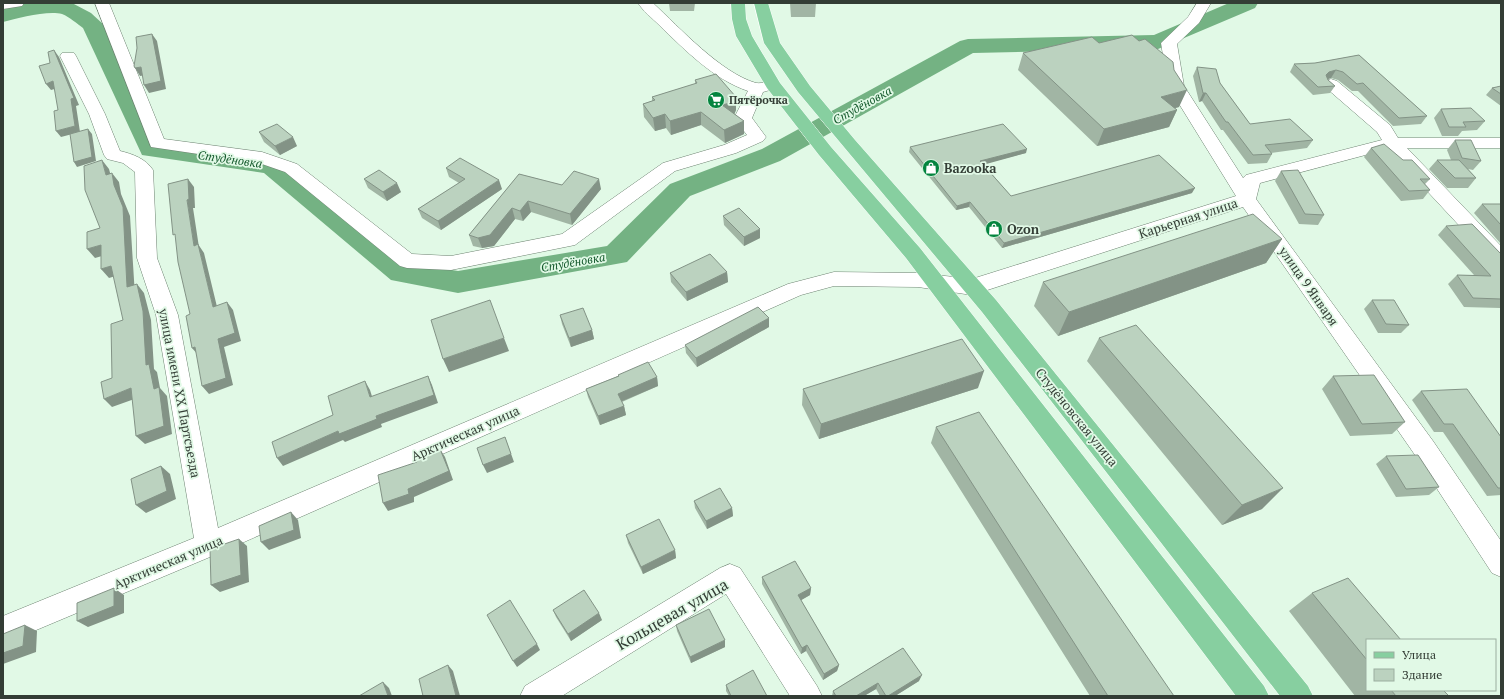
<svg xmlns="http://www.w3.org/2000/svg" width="1504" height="699" viewBox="0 0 1504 699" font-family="'PT Serif',serif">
	<rect width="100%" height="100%" fill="#e1f9e6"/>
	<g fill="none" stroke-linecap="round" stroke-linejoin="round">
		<path fill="#74b283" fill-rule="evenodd" d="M72,3L91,13L104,25L161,142L282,159L411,263L458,271L607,246L670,184L762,149L960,41L968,39L1154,35L1229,3H1258L1255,8L1158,49L973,53L780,161L690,196L627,262L458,293L391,280L264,173L142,155L83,28C77,24 70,17 62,14C48,10 18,18 3,22V8L29,3Z"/>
		<g stroke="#6e8372" stroke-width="1">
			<path id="minor" d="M3,3H24L22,6L3,9Z
				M95,3H109L164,139L262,152L297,164L412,254L451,256L562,234L663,163L724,145L747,135L734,118L748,91C713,79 685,50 659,25C652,18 643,11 638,3H653C680,28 721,73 756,83C763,84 769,80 777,82L779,85L777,88L763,92L752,118L766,137L763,141L736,153L675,171L575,245L451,270L407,268L400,266L285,172L259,163L151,147Z
				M1197,3H1211L1199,23L1177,44L1184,86L1243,178L1246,175L1382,140L1377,132L1325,87L1323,84L1325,81L1331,79L1337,81L1390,125L1398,138H1501V148H1407L1501,246V265L1494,263L1388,149L1260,183L1256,199L1433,441L1501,541V577L1492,573L1415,455L1243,207L972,295L918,287L834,286L801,295L217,554L3,644V616L194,538L156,315L137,258L135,172L123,163L107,159L104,155L89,114L60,56L62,53H74L76,56L105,114L120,151C133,154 146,159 153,170L157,258L178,315L218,528L788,284L834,272L918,273L972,279L1236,196L1168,86L1161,43L1188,17Z
				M730,564L740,568L817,686L822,696H790L726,594L562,696H520L525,686L720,568Z"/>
		</g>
		<g stroke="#fff" stroke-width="1">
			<path id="major" d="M731,3H745L746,19L752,36L780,83L831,147L920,248L1264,686L1269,696H1236L906,258L819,155L767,88L736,36L732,19Z
				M754,3H768L780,43L810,86L855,140L996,300L1308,686L1313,696H1280L982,312L798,92L764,43Z"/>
		</g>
		<use href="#minor" fill="#fff" fill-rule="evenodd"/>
		<use href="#major" fill="#87cfa0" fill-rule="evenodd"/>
	</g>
	<path fill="#a1b5a4" d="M669,3H695L694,11H670Z
		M790,3H816L815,17H791Z
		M1099,43L1179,107L1175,108L1177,110L1169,127L1097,146L1018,70L1023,53Z
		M1359,55L1427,116L1421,124L1393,126L1358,91H1352L1338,80L1331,78L1328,79V80L1335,86L1330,93L1313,95L1290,72L1294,64L1315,63Z
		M1197,67L1220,83L1250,124L1313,140L1307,148L1271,153L1272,154L1267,163L1248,164L1223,130H1221L1202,101L1199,102L1193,76Z
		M695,80L736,97V110L734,114L744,121V134L725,143L701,125L671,135L666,128L655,131L644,117L643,104L652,101V97L695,84Z
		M1501,86V106L1486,95L1492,88Z
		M1441,109L1485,121L1477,130L1462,131L1458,136H1442L1434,118Z
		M259,132L297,146L280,155L264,142Z
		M1455,140L1481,161L1473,170L1468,169L1476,178L1468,188H1447L1429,169L1437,160H1451L1447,150Z
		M910,147L1026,153L983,164L1011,196L1192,193L1002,248L969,207L956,210L909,152Z
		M1371,148L1403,160L1430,179L1425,184L1430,190L1423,199L1401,201L1364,157Z
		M446,168L502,189L441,230L422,218L418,209L459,183L449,177Z
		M1281,171L1324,215L1318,225L1299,224L1275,181Z
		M519,174L562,185L601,189L572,225L531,212L523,221L515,219L494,246L482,248L473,246L469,235Z
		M364,179L401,192L387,201L368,188Z
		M1482,204H1501V244L1474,213Z
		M723,216L760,238L744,246L724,225Z
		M1446,226L1501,254V309L1500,308L1464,307L1448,284L1457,275H1474L1438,235Z
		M1282,239L1266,263L1058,336L1034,306L1043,282Z
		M727,272L728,282L687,301L671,282L670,273Z
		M1372,300L1409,325L1401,333H1378L1364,309Z
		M560,315L592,330L594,339L571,347L562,324Z
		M769,327L697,367L686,353L685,345Z
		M1099,338L1262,509L1222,525L1087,361Z
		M618,375L657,377L658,386L622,402L624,406L626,415L600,425L588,397L586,389L618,376Z
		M1333,376L1405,422L1392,434L1350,436L1322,389Z
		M978,388L819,439L802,405L803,389Z
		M1421,391L1501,437V495L1487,496L1443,432H1434L1412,400Z
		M936,427L1174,696H1090L931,443Z
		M1386,456L1439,487L1429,495L1396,497L1376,464Z
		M694,501L732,508L733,516L707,529L695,508Z
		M626,535L675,550L676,558L643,574L628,543Z
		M762,577L811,588L810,595L801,600L839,665L837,671L823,680L806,651L801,654L762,584Z
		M1312,593L1367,640V690H1443L1449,696H1355L1289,611Z
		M553,610L602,620L571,641L556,617Z
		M676,625L725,647L691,663L677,631Z
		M903,648L919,681L895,696H880L876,689L864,696H832L833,691Z
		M726,685L767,696H729L726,691Z"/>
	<path fill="#839386" d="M152,34L157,41L166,89L149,93L144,85Z
		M54,50L59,57L79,105L76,106L80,132L61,137L56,131L75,126Z
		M141,67L146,75L140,76L135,68Z
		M1336,70L1331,78L1325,80L1326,75L1329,72Z
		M53,81L58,88L51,90L46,84Z
		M1187,90L1179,107L1153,114L1161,97Z
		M1203,93H1206L1202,101L1199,102Z
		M736,97V110L734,115L722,105Z
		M1177,110L1169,127L1097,146L1104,129Z
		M701,112V125L671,135L670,121Z
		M665,114L666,128L655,131L653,118Z
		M744,121V134L725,143L724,130Z
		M88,129L92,134L96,161L77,167L74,162Z
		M293,137L297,146L280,155L275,146Z
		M1027,149L1026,153L979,166L980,161Z
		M102,160L109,169L113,184L106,175Z
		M112,173L119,182L121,194L130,216L135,296L127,287Z
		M188,179L194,187L195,208H193L200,254L194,246L187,200Z
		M599,179L601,189L572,225L570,214Z
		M499,180L502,189L441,230L438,221Z
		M397,183L401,192L387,201L383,192Z
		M1195,188L1192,193L1002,248L1004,243Z
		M528,201L531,212L523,221L520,211Z
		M970,202L969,207L956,210L957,206Z
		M512,208L515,219L494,246L482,248L478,238Z
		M760,229V238L744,246V237Z
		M1282,239L1266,263L1058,336L1069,312Z
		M198,244L204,253L219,315L213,307Z
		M101,245L109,254L95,258L87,249Z
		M111,266L119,275L109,278L101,269Z
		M727,272L728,282L687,301L686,292Z
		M137,284L144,293L151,320L154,369L157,372L160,388L167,396L172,434L145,444L136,436L154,389L146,365Z
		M227,302L233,310L241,341L224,347L233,385L209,394L202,386Z
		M769,318V327L697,367L696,358Z
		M592,330L594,339L571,347L569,338Z
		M504,338L509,351L449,372L443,359Z
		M195,347L199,356L192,348Z
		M984,371L978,388L819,439L821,424Z
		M428,376L432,385L438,403L381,424L382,427L345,442L343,440L283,466L277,458L338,431L376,416Z
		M657,377L658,386L620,402L618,394Z
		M365,381L370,390L375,406L370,397Z
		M131,388L140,397L112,407L104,399Z
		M624,406L626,415L600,425L598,416Z
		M505,437L514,462L487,473L483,465Z
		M440,449L445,457L453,480L414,497V502L388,511L383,503L408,489Z
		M161,466L170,474L176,499L146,513L136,505Z
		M1283,488L1262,509L1222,525L1242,505Z
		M732,508L733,516L707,529L706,521Z
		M291,512L298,520L301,538L269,550L261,542Z
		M239,539L247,546L249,582L220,592L211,585Z
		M675,550L676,558L643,574L641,567Z
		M114,588L124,595V613L88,627L77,621Z
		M811,588L810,595L798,602V595Z
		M599,613L602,620L571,641L568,634Z
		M25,625L37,631L36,652L3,664V653Z
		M725,640V647L691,663L690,657Z
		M537,644L540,650L517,667L513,661Z
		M807,645L806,651L801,654L802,648Z
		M448,665L453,671L460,696H456Z
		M839,665L837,671L823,680L824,674Z
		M922,675L919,681L895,696H888Z
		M383,682L389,688L392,696H388Z
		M878,683L876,689L864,696H856Z"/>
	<path fill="#bbd2bf" stroke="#839386" d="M152,34L161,81L144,85L141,67L135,68L134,66L137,48L136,37Z
		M1132,35L1139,41L1145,39L1173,62L1174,70L1187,90L1161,97L1177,110L1104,129L1023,53L1092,37L1099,43Z
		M54,50L74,98L71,99L75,126L56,131L54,111L58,110L53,81L46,84L39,66L50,63L48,52Z
		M1359,55L1427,116L1399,118L1363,83L1357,84L1343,72L1336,70L1329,72L1326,75L1328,80L1335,86L1318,87L1294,64L1315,63Z
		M1197,67L1216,69L1220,83L1250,124L1290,119L1313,140L1265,145L1272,154L1253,155L1228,122H1226L1206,93H1203Z
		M716,74L736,97L734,102L722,105L744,121L724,130L701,112L670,121L665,114L653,118L643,104L655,100L652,97L697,83L695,80Z
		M1501,86V94L1492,88Z
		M1471,108L1485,121L1463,122L1466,127H1449L1441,109Z
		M277,124L293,137L275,146L259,132Z
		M1003,124L1027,149L980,161L1011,196L1159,155L1195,188L1004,243L970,202L957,206L910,147Z
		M88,129L92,157L74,162L70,134Z
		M1455,140H1471L1481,161L1462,158Z
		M1384,144L1403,160H1412L1430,179H1420L1430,190L1409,191L1371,148Z
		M460,158L499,180L438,221L418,209L465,179L446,168Z
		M102,160L106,175L112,173L114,185L123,207L127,287L137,284L143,311L146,365L149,364L154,389L159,387L164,426L136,436L131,388L104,399L101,382L112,378L111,324L123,320L111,266L101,269V245L87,249V232L100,228L85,190L84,166Z
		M1437,160H1459L1476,178H1455Z
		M379,170L397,183L383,192L364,179Z
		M1298,170L1324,215L1305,214L1281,171Z
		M574,171L599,179L570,214L528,201L520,211L512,208L490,235L478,238L469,235L519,174L562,185Z
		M188,179L189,199L187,200L194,246L198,244L213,307L227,302L235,333L218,339L226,378L202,386L195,347L192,348L186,316L190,314L178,262L175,234L173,235L168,184Z
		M1482,204H1501V225Z
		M739,208L760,229L744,237L723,216Z
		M1253,214L1282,239L1069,312L1043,282Z
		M1472,224L1501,254V299L1473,298L1457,275L1491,276L1446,226Z
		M710,254L727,272L686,292L670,273Z
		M490,300L504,338L443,359L431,320Z
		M1372,300H1394L1409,325L1386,324Z
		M758,307L769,318L696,358L685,345Z
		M583,308L592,330L569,338L560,315Z
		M1136,325L1283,488L1242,505L1099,338Z
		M962,339L984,371L821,424L803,389Z
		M648,362L657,377L618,394L624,406L598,416L586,389L619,376L618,375Z
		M1374,375L1405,422L1362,424L1333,376Z
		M428,376L434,395L376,416L377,419L339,434L338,431L277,458L272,442L333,415L328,396L365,381L370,397Z
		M1467,389L1501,437V488H1498L1453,424H1444L1421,391Z
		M979,412L1174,696H1108L936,427Z
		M505,437L511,454L483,465L477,448Z
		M440,449L449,471L408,489L409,494L383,503L378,475L417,462L416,459Z
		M1418,455L1439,487L1406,489L1386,456Z
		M161,466L167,491L136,505L131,479Z
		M720,488L732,508L706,521L694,501Z
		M291,512L294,530L261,542L259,526Z
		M659,519L675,550L641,567L626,535Z
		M239,539L241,575L211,585L210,549Z
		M795,561L811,588L798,595L839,665L824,674L807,645L802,648L762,577Z
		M1348,578L1401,640H1367V660L1312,593Z
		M114,588V606L77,621V603Z
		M584,590L599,613L568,634L553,610Z
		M510,600L537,644L513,661L487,615Z
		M709,609L725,640L690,657L676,625Z
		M25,625L23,646L3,653V634Z
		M903,648L922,675L888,696H886L878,683L856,696H836L833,691Z
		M448,665L456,696H423L419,679Z
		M753,670L767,696H731L726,685Z
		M383,682L388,696H359Z
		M1391,690H1443L1449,696H1396Z"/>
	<defs>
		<g id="supermarket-disc" transform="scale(0.9)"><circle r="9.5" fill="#04843f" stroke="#e1f9e6"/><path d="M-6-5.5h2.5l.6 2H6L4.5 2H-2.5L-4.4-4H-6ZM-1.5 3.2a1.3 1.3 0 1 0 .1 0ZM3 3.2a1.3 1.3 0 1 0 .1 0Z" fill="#fff"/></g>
		<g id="shop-disc" transform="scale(0.9)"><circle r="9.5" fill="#04843f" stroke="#e1f9e6"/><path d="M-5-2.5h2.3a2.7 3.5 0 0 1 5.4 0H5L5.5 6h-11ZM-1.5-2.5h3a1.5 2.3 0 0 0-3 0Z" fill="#fff"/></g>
	</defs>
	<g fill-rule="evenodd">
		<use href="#supermarket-disc" x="716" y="100"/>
		<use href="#shop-disc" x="931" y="168"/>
		<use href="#shop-disc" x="994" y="229"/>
	</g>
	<g text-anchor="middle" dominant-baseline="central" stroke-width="3.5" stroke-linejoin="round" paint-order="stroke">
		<g font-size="11" font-weight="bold" fill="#333d35" stroke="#e1f9e6" text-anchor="start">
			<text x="729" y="100">Пятёрочка</text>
		</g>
		<g font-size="12" font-style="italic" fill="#14592c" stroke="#e1f9e6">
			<text transform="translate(862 105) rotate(-29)">Студёновка</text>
			<text transform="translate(230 159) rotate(8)">Студёновка</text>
			<text transform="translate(573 262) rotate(-10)">Студёновка</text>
		</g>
		<g font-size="13" font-weight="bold" fill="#333d35" stroke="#e1f9e6" text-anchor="start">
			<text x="944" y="168">Bazooka</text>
			<text x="1007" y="229">Ozon</text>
		</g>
		<g font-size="13" fill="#333d35" stroke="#e1f9e6">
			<text transform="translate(1188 218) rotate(-18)">Карьерная улица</text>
			<text transform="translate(1309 286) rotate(55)">улица 9 Января</text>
			<text transform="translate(180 393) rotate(79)">улица имени ХХ Партсъезда</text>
			<text transform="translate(1077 417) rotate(51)">Студёновская улица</text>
			<text transform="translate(465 433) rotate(-24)">Арктическая улица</text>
			<text transform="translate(168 562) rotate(-23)">Арктическая улица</text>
		</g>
		<g font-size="16" fill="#333d35" stroke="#e1f9e6">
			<text transform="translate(672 614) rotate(-30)">Кольцевая улица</text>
		</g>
	</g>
	<rect width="1504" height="699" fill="none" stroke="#333d35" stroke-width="8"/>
	<rect x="1366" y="639" width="130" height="52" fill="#e1f9e6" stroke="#9bae9f"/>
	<rect x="1374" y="652" width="20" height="6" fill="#87cfa0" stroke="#9bae9f"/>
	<text x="1402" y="659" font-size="12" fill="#333d35">Улица</text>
	<rect x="1374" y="669" width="20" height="12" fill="#bbd2bf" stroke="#9bae9f"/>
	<text x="1402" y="679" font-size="12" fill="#333d35">Здание</text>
</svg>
